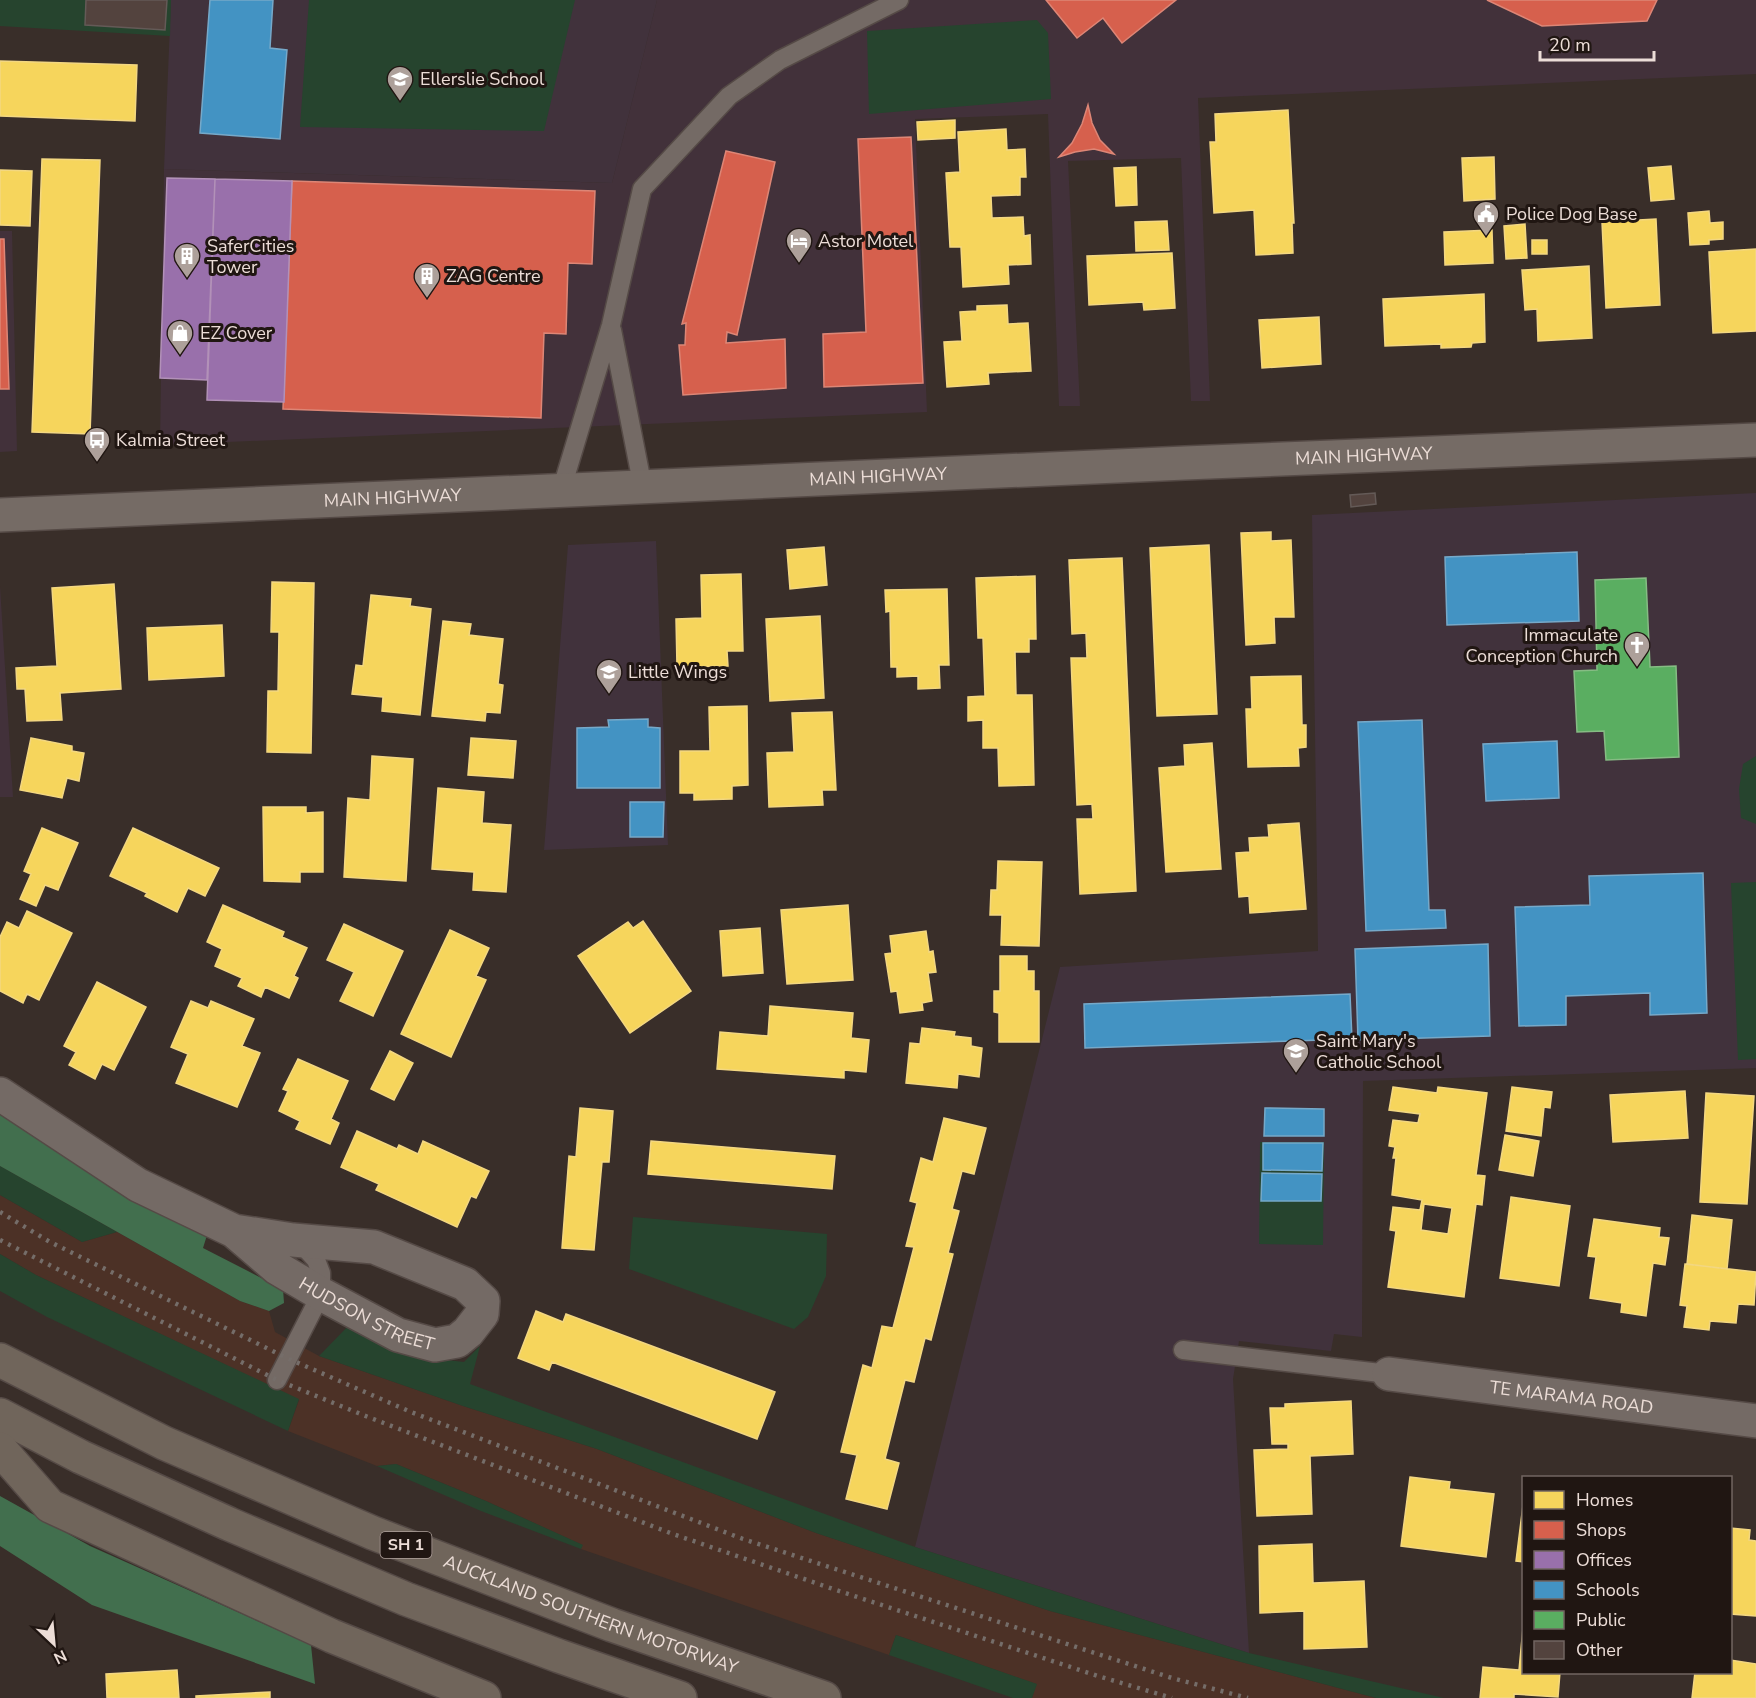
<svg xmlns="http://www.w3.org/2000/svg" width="1756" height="1698" viewBox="0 0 1756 1698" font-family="'Nunito Sans',sans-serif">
	<rect width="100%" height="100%" fill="#392e29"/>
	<path fill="#42313a" d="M657,0H1756V74L1198,98L1210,401H1191L1181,158L1068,161L1080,406H1059L1048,114L915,119L927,412L160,445L164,169L612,183Z
		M0,231H12L17,451L0,452Z
		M0,586L13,797H0Z"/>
	<path fill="#4c3126" d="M0,1195L82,1242L117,1232L240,1301L269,1311L275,1332L319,1356L463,1406L597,1449L816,1533L1050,1611L1376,1698H1032L1036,1684L896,1635L889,1655L581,1549L582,1545L486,1501L396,1464L377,1466L288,1431L299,1400L36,1275L0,1254Z"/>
	<path fill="#41323c" d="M171,0H657L612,183L164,169Z
		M1756,493V1068L1363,1081L1362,1337L1334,1334L1331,1351L1239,1341L1233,1379L1249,1653L915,1547L1060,967L1318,951L1312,515Z
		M656,541L668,845L544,850L568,545Z"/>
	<path fill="#26442e" d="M0,0H171L170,36L0,26Z
		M309,0H575L544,131L300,127Z
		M1037,20L1048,33L1051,99L869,114L867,31Z
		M1756,756V824L1741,818L1739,789L1743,764Z
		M1756,882V1059L1738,1060L1731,883Z
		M1260,1142H1324L1323,1245L1259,1244Z
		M0,1166L117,1232L82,1242L0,1195Z
		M633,1217L827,1234L826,1276L808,1317L794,1329L629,1269Z
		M0,1254L36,1275L299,1399L288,1431L47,1317L0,1291Z
		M352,1322L421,1357L464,1362L480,1346L470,1384L915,1547L1249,1653L1444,1698H1376L1050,1611L816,1533L597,1449L463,1406L319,1356Z
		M396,1464L486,1501L583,1545L581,1549L481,1511L377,1466Z
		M896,1635L1037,1684L1032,1698H1013L889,1655Z"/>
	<path fill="#426f4e" d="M0,1111L208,1232L203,1248L283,1289L284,1303L269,1311L240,1301L0,1166Z
		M0,1496L90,1546L311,1645L315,1684L92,1605L0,1546Z"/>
	<path fill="#f6d55c" stroke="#f3d781" stroke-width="1.5" fill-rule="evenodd" d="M0,61L137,65L135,121L0,116Z
		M1288,110L1294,223H1292L1293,253L1256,255L1254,210L1214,213L1210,142H1216L1215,114Z
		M955,120V138L918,140L917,122Z
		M1006,129L1007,150L1025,149L1026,177H1020V195L991,196L992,218L1023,217L1024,236L1030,235L1031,264L1008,265L1009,284L963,287L961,247H950L946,173L960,172L958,132Z
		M1494,157L1495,199L1464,201L1462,158Z
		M42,159L100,160L90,434L32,432Z
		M1671,166L1674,199L1651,201L1648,168Z
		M1136,167L1137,205L1116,206L1114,168Z
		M0,170L32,171L30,226L0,225Z
		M1709,211L1710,223L1723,222V239L1709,240V244L1690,245L1688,213Z
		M1656,219L1660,305L1606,308L1602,222Z
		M1167,221L1169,250L1136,251L1135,222Z
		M1525,224L1527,258L1506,259L1504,226Z
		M1492,230L1493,263L1445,265L1444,232Z
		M1532,240H1547V254H1532Z
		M1756,249V331L1713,333L1709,252Z
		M1172,253L1175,308L1144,310L1143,302L1089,305L1087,256Z
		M1589,266L1592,338L1538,341L1537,309L1525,310L1522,270Z
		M1484,294L1485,342L1472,343L1471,347L1441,348V344L1385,346L1383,299Z
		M1007,305L1008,324L1028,323L1031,371L988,373L989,384L947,387L944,342L962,341L960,312L977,311V306Z
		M1319,317L1321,364L1262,368L1259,320Z
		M1271,532V541L1291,540L1294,617H1274L1275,643L1246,645L1241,533Z
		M1209,545L1217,714L1157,716L1150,548Z
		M824,547L827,585L790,589L787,550Z
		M1122,558L1136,891L1080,894L1077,819H1093L1092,804L1077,805L1071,658H1087L1086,633L1072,634L1069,560Z
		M741,574L743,651H727L728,666L677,667L676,619L702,618L701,575Z
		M1035,576L1036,639H1029V652H1015L1016,695H1032L1034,785L999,786L998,748H983V720L968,721V697L985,696L983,638H978L976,578Z
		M272,582L314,583L311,753L267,752L268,691H278L279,632H271Z
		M114,584L121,689L60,693L62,720L27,721L25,689H17L16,668L57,666L52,588Z
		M947,589L949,665H939L940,688L918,689V676L897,677V667H891L890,611L886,612L885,590Z
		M371,595L411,599L410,606L431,609L420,715L382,711L383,697L352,694L356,665L363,666Z
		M820,616L824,698L770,701L766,619Z
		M443,621L471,624L469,635L503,639L498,684L503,685L500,713L486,712L485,721L432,716Z
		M222,625L224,676L149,680L147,628Z
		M1301,676L1302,725H1306V747L1298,748L1299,766L1248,767L1246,709H1252L1251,677Z
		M747,706L748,785L732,786V799L694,800V793H680V751H710L709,707Z
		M832,712L836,790H822L823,805L769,807L767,753L794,752L792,713Z
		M31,738L72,746V751L84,753L79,781L67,778L62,798L20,790Z
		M471,738L516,741L513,778L468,775Z
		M1212,743L1221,869L1166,872L1159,768L1185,766L1184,745Z
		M372,756L413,759L406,881L344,877L348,798L370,800Z
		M438,788L484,792L482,823L511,825L506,892L473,890L474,872L432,869Z
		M263,807H306V813L323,812V872H300V882L264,881Z
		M1299,823L1306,909L1250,913L1249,896L1239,897L1236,853L1250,852L1249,838L1269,837L1268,825Z
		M42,828L78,843L58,890L45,885L36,906L20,899L31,874L24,871Z
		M133,828L219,868L205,896L188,888L177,912L145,896L147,893L110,876Z
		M998,861L1042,862L1039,946L1001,945L1002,915H990L991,890H997Z
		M223,905L284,932L282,937L307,948L294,976L298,978L289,998L265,987L261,997L238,986L242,978L215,966L222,949L207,942Z
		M848,905L853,980L787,984L781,910Z
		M27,911L72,933L39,1000L27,994L23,1003L0,991V937L7,922L19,928Z
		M643,921L691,991L630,1033L578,956L628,922L633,928Z
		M344,924L403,951L373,1016L340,1001L354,972L327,960Z
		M760,928L763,973L723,976L720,931Z
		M450,930L489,948L476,976L486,980L451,1057L401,1034Z
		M926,931L929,952L933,951L936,972L928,973L932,1001L922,1003L923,1010L900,1013L897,991L891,992L885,954L892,953L890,936Z
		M1000,956H1027V971H1034V991H1039V1042H999V1013L994,1012V991H1000Z
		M97,982L146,1007L114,1070L102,1064L95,1079L69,1065L76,1052L64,1046Z
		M191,1001L208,1008L211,1001L254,1019L242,1046L260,1053L237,1107L176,1083L188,1054L171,1047Z
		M770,1006L853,1013L851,1038L869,1040L866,1072L844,1070V1078L717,1069L720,1032L768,1036Z
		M922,1028L955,1032L954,1036L971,1038V1046L982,1048L979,1077L958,1074L957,1088L906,1083L910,1043L920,1044Z
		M390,1051L413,1063L394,1100L371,1089Z
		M298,1059L348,1081L331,1119L339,1123L330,1144L296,1129L300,1121L279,1111L288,1091L283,1089Z
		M1393,1087L1437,1093L1438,1087L1487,1093L1476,1175L1485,1176L1482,1205L1476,1204L1464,1297L1388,1287L1396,1231L1390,1230L1393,1207L1420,1210L1422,1200L1392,1195L1396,1158H1393L1395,1147L1389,1146L1393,1120L1418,1123L1420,1114L1389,1110ZM1424,1204L1452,1208L1448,1234L1421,1230Z
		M1512,1087L1552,1092L1550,1108L1544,1107L1541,1136L1506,1131Z
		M1685,1091L1688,1138L1613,1142L1610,1095Z
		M1706,1093L1754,1096L1747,1204L1700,1202Z
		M580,1108L613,1111L609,1162H602L594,1250L562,1248L569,1156L576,1157Z
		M944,1118L986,1128L974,1174L962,1171L952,1209L959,1211L948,1253L953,1254L931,1340L925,1338L914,1382L905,1380L885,1459L899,1463L887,1509L846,1499L857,1455L841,1452L863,1365L872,1368L882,1326L893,1328L914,1247L906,1246L917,1203L910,1201L921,1158L933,1162Z
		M357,1131L397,1149L399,1145L418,1154L423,1141L489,1171L476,1198L471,1196L457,1227L376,1190L379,1184L341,1167Z
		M1505,1135L1539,1141L1533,1176L1499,1170Z
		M651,1141L835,1156L832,1189L648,1174Z
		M1511,1197L1570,1206L1559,1286L1500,1278Z
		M1692,1215L1732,1220L1727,1269L1687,1264Z
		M1594,1219L1660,1228L1659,1237L1669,1238L1665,1265L1653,1263L1646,1316L1621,1312L1622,1303L1590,1298L1596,1257L1588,1256Z
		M1685,1264L1756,1272L1754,1305L1738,1304L1736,1323L1710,1321L1709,1330L1684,1327L1687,1306L1680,1305Z
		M536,1311L563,1322L566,1314L775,1392L757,1439L552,1362L549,1370L518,1358Z
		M1351,1401L1353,1454L1310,1456L1312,1514L1257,1516L1254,1450L1288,1449V1444H1272L1270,1408H1285V1404Z
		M1410,1477L1450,1482L1449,1489L1494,1494L1486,1557L1401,1546Z
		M1524,1497V1562L1516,1561Z
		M1730,1528L1750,1530L1749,1540L1756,1541V1616L1730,1614Z
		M1312,1544L1313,1583L1364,1581L1367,1647L1304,1649V1611L1260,1613L1259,1546Z
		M1524,1617V1672H1560L1558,1697L1514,1694V1698H1480L1483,1667L1519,1670Z
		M1730,1660L1756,1664V1698H1692L1695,1672H1730Z
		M177,1670L179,1698H107L106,1674Z
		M270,1692V1698H196V1696Z"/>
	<path fill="#d6604d" stroke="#dd8676" stroke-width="1.5" d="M1046,0H1176L1122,43L1103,18L1077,38Z
		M1487,0H1657L1647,21L1542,26Z
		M1088,105L1092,123L1100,140L1114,154L1094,149L1075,152L1059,157L1072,143L1082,124Z
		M911,137L923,383L824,387L823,334L866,332L858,139Z
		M726,151L775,162L737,335L727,332L726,343L785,339L786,388L683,395L679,345H685L686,323L682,324Z
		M292,181L595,191L592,264L568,263L566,334L544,333L541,418L283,409Z
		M0,239H4L9,389H0Z"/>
	<path fill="#9970ab" stroke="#b291b8" stroke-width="1.5" d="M167,178L215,179L207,380L160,378Z
		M215,179L292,181L284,402L207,400Z"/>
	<path fill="#4393c3" stroke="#76a9c9" stroke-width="1.5" d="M210,0H273L270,48L287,50L280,139L200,133Z
		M1577,552L1579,621L1447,625L1445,557Z
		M648,719V727L660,728V788H577V728L609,727L608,720Z
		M1422,720L1429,910H1445L1446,928L1366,931L1358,722Z
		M1557,741L1559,798L1486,801L1483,744Z
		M630,802H664L663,837H630Z
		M1703,873L1707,1013L1650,1015V993L1566,996V1025L1519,1026L1515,907L1590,905L1589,876Z
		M1488,944L1490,1036L1358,1040L1355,949Z
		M1350,994L1352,1039L1085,1048L1084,1004Z
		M1265,1108L1324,1109V1136H1264Z
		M1263,1143H1323L1322,1171L1263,1170Z
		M1262,1173L1322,1174L1321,1201H1261Z"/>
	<path fill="#5aae61" stroke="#86bc84" stroke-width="1.5" d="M1646,578L1650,667L1676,666L1679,757L1606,760L1604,731L1577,732L1574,671L1597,670L1595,580Z"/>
	<path fill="#53433e" stroke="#645a57" stroke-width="1.5" d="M86,0H167L165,30L85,25Z
		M1375,493L1376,504L1351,507L1350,495Z"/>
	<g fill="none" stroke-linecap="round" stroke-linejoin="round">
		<g stroke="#554a46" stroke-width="21">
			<path id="service" d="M612,330L643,488
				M561,491L611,325L642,189L729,96L780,60L899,0
				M1183,1350L1389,1374
				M277,1380L321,1294V1273L316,1260L306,1249L297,1243"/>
		</g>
		<g stroke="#554a46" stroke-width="36">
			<g id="minor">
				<path id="s1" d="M0,1094L138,1185L234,1231L277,1268L321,1294L398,1335L435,1345L457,1341L468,1332L482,1314L483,1301L465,1284L374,1247L293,1240L234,1231"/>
				<path id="s2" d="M1389,1374L1756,1421"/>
			</g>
		</g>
		<g stroke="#554a46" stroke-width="36">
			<g id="secondary">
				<path id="s3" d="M0,515L1185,463L1756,440"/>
			</g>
		</g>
		<g stroke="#554a46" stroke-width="36">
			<g id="motorway">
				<path id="s4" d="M0,1360L164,1443L373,1533L612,1625L824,1698"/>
				<path d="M0,1415L81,1457L229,1524L406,1599L559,1656L680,1698"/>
				<path d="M0,1449L50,1506L332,1636L484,1698"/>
			</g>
		</g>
		<use href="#service" stroke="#746a65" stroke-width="18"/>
		<use href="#minor" stroke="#746a65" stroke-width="33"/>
		<use href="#secondary" stroke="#756b65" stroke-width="33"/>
		<use href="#motorway" stroke="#70655b" stroke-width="33"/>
		<path stroke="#756d69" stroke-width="4.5" stroke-dasharray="3 6" stroke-linecap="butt" d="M0,1212L50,1242L289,1359L411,1412L743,1539L1172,1678L1248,1698
			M0,1240L277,1380L368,1417L673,1534L836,1590L1098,1676L1172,1698"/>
	</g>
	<defs>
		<g id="school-pin" transform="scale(1.35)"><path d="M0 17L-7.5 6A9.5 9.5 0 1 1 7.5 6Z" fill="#ada09a" stroke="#201612"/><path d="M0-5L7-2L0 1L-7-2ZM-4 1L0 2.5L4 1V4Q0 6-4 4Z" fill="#fff"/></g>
		<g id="civic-pin" transform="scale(1.35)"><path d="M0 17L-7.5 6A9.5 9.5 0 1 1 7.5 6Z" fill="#ada09a" stroke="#201612"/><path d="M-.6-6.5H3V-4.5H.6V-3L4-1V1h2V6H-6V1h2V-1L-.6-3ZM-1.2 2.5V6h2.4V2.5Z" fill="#fff"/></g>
		<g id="hotel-pin" transform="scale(1.35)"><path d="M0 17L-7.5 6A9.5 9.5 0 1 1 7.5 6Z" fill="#ada09a" stroke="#201612"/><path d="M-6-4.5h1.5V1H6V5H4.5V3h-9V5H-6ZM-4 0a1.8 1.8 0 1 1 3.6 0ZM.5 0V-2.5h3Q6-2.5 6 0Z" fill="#fff"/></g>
		<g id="building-pin" transform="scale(1.35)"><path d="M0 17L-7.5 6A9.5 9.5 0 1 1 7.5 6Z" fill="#ada09a" stroke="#201612"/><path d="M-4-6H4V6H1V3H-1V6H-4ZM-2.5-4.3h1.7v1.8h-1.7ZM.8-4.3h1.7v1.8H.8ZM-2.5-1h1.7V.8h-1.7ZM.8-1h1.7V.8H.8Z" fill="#fff"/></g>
		<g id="shop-pin" transform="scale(1.35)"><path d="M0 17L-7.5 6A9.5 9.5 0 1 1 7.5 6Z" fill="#ada09a" stroke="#201612"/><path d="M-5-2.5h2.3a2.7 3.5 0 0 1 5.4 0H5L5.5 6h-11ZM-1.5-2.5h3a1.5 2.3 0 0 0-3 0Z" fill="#fff"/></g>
		<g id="bus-pin" transform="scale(1.35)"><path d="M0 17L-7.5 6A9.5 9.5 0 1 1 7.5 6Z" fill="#ada09a" stroke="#201612"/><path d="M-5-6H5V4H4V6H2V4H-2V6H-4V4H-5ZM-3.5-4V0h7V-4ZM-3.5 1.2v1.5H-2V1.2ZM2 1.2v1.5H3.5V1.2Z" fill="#fff"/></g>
		<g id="church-pin" transform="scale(1.35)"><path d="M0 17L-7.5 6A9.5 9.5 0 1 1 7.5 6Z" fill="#ada09a" stroke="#201612"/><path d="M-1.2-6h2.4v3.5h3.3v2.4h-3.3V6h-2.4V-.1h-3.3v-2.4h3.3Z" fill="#fff"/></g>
	</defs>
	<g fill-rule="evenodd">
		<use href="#school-pin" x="400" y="79"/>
		<use href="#civic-pin" x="1486" y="214"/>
		<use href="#hotel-pin" x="799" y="241"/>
		<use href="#building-pin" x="187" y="256"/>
		<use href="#building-pin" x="427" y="276"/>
		<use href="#shop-pin" x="180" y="333"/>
		<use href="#bus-pin" x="97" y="440"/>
		<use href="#church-pin" x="1637" y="645"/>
		<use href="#school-pin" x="609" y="672"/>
		<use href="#school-pin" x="1296" y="1051"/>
	</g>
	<g text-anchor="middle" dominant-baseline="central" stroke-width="6" stroke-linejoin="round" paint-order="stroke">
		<rect fill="#201612" stroke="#afa19c" stroke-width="1.5" x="380.5" y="1532" width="51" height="26" rx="4.5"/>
		<g font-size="16" font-weight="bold" fill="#ecddd7">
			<text x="406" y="1545">SH 1</text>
		</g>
		<g font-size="18" fill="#ecddd7" stroke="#201612" text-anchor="start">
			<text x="420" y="79">Ellerslie School</text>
			<text x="1506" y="214">Police Dog Base</text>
			<text x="818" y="241">Astor Motel</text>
			<text x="207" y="246">SaferCities<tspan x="207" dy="21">Tower</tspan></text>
			<text x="446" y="276">ZAG Centre</text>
			<text x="200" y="333">EZ Cover</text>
			<text x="116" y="440">Kalmia Street</text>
			<text x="1618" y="635" text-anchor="end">Immaculate<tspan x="1618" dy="21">Conception Church</tspan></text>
			<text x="628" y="672">Little Wings</text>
			<text x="1316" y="1041">Saint Mary's<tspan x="1316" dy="21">Catholic School</tspan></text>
		</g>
		<g font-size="18" fill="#ecddd7" stroke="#201612">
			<text stroke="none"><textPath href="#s3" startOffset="1365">MAIN HIGHWAY</textPath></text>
			<text stroke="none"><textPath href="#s3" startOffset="879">MAIN HIGHWAY</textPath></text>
			<text stroke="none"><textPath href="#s3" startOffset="393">MAIN HIGHWAY</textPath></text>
			<text stroke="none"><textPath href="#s1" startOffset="430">HUDSON STREET</textPath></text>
			<text stroke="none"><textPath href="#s2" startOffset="184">TE MARAMA ROAD</textPath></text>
			<text stroke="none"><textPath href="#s4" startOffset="644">AUCKLAND SOUTHERN MOTORWAY</textPath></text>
		</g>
	</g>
	<rect x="1522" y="1476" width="210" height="198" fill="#201612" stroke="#726661" stroke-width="1.5"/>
	<rect x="1534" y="1491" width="30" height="18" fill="#f6d55c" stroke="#726661" stroke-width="1.5"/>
	<text x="1576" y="1506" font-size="18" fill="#ecddd7">Homes</text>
	<rect x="1534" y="1521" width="30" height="18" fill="#d6604d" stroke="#726661" stroke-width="1.5"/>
	<text x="1576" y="1536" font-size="18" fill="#ecddd7">Shops</text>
	<rect x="1534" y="1551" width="30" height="18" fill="#9970ab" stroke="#726661" stroke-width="1.5"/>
	<text x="1576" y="1566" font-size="18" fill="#ecddd7">Offices</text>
	<rect x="1534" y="1581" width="30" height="18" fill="#4393c3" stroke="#726661" stroke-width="1.5"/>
	<text x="1576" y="1596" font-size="18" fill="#ecddd7">Schools</text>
	<rect x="1534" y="1611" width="30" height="18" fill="#5aae61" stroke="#726661" stroke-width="1.5"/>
	<text x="1576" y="1626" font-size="18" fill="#ecddd7">Public</text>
	<rect x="1534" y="1641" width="30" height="18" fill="#53433e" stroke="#726661" stroke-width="1.5"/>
	<text x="1576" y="1656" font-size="18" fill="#ecddd7">Other</text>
	<g transform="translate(54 1644) rotate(154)" stroke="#201612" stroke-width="4.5" paint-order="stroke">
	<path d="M0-4.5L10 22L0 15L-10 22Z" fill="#ecddd7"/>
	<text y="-9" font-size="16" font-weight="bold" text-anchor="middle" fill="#ecddd7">N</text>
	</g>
	<path d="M1540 51v9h114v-9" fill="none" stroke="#ecddd7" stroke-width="3"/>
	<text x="1549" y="51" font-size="18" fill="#ecddd7" stroke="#201612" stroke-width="4.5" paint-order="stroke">20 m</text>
</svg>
